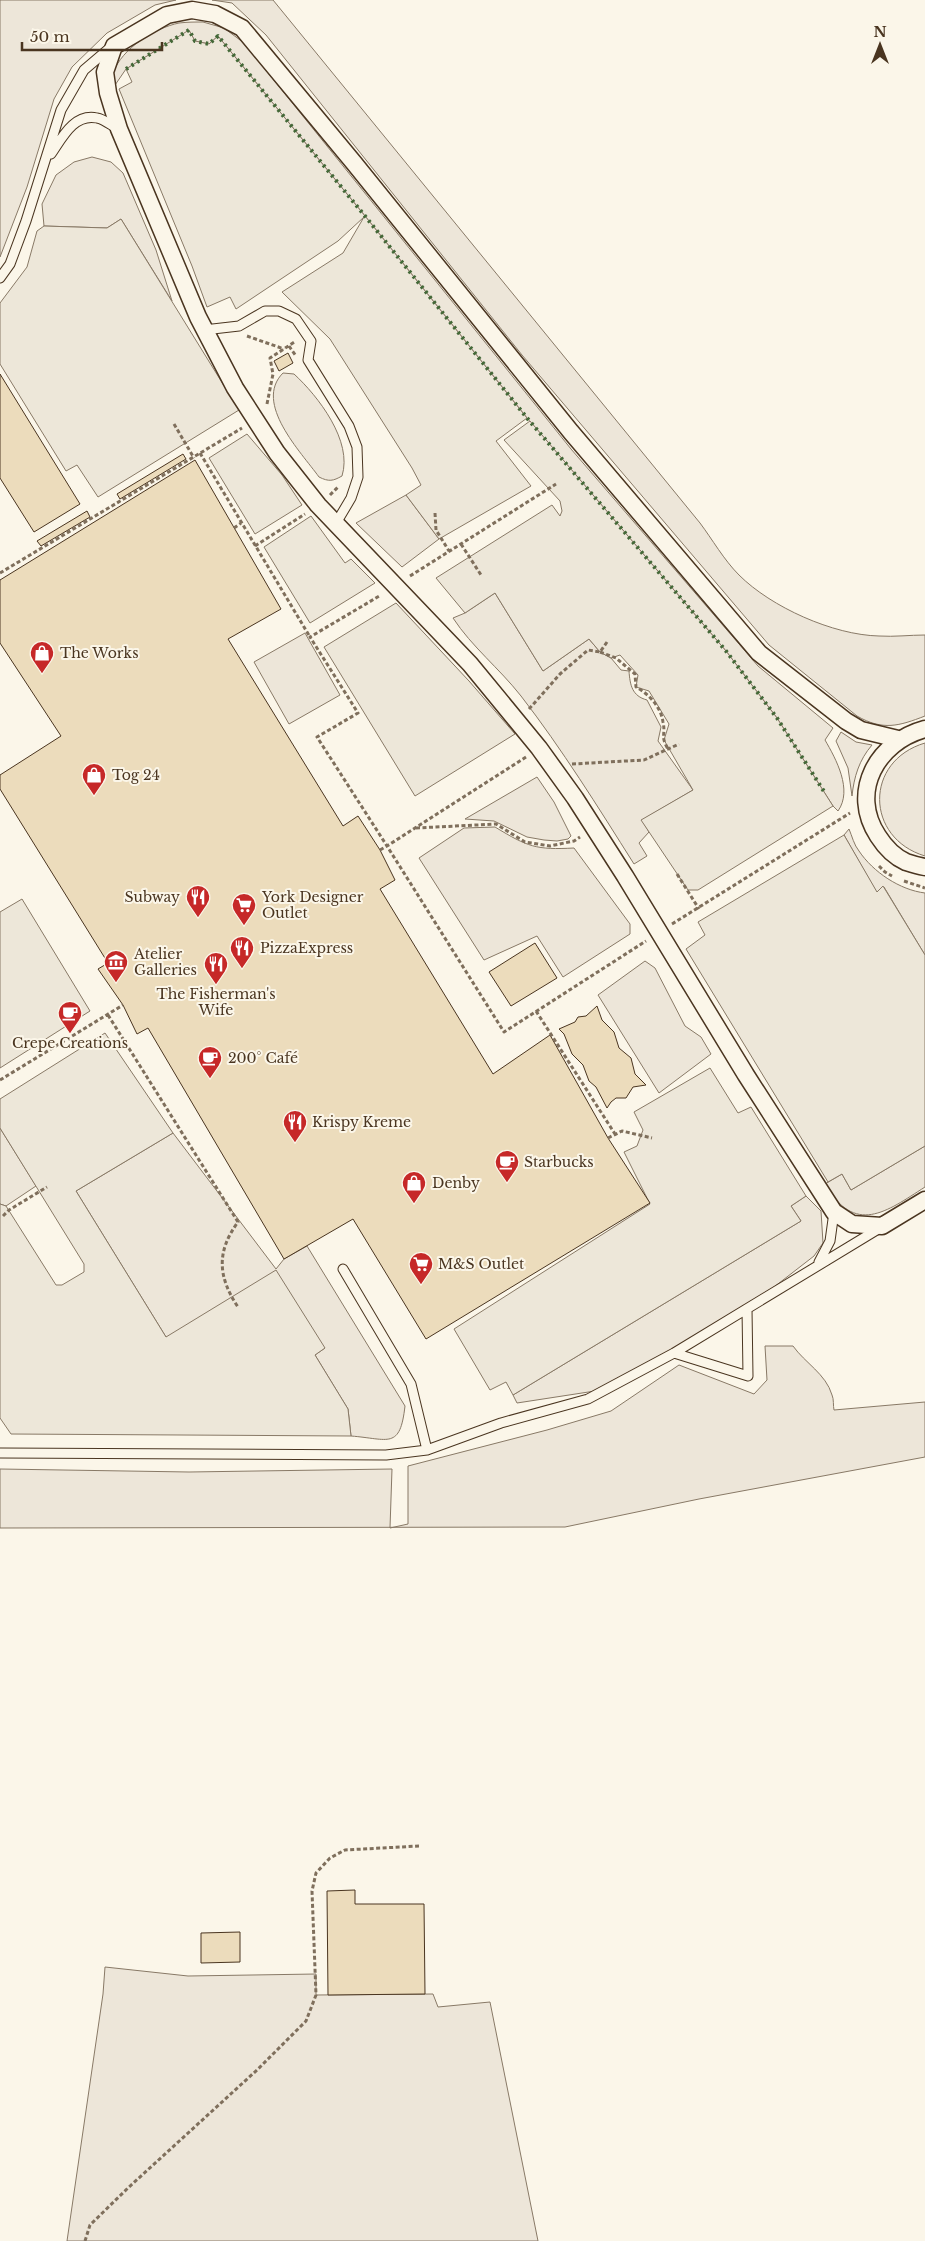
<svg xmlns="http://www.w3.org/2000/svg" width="925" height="2241" viewBox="0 0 925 2241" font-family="'Libre Baskerville',serif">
	<rect width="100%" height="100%" fill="#fbf6e9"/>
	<path fill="#ede6d9" stroke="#887966" d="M0,0H176L155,5L107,33L72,67L54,99L27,187L0,257Z
		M212,0H273L700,523C712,539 724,560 739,575C771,607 833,635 879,636C894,637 910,635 925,635V716C899,726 883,731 857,716L769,645L522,355L266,35L232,3Z
		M203,22L224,28L244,43L571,449L758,666L833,728L825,740C836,759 853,790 838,811L833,806L777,718L726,651L527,418L365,216L218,36L209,44L195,41L189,31L126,69L113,88C113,83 112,77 113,73C122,48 155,28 179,23C187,22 195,22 203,22Z
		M92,157L111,162L123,173L156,250L172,301L121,219L107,228L44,226L42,204L56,175L74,162Z
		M283,373L294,374C318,396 353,441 342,476C333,481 329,482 319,477C301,452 253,403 283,373Z
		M406,495L439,539L402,567L356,523Z
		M495,593L543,671L589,639L600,652L611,658L621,670L629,671C630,685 632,696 647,700L661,727L658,741L693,790L642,820L649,832L639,843L647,856L634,864C598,807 562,749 521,696C499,668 472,647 453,618L465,613Z
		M305,633L340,695L289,724L254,662Z
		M841,732L856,742L872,745C859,760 854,777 852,796L848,768L836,741Z
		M925,743V856C865,838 864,761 925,743Z
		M537,777L554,802L571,836L568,839L557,841L544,840L527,837L494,821L465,819Z
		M495,827C528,847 536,850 574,848L630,924V934L563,977L537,936L484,960L419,858L464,828Z
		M849,829C852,836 854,845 859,851C873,872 900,890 925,893V955L884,887L877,893L844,835Z
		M645,961L655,968L685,1026L701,1037L711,1054L659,1093L598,995Z
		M0,1128L36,1186L6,1206L0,1204Z
		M173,1133L276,1269L284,1259L307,1246L405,1406C400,1450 389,1439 351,1436L348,1409L315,1355L325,1348L166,1337L76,1191Z
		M925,1146V1187C886,1212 855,1236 825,1184L842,1174L851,1190Z
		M806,1196L821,1211L823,1243L814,1256L774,1287L681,1344L595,1391L517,1403L513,1395L801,1221L791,1206Z
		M765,1346H793C805,1363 826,1374 832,1395C834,1399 833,1406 834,1410L925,1402V1457L699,1499L565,1527L0,1528V1469L189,1472L392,1469L390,1528L408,1524V1466L547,1430L611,1411L679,1365L754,1394L767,1380Z
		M105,1967L188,1976L316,1974V1995L433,1994L438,2007L490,2002L538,2241H67L103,1994Z"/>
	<path fill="#ede7d9" stroke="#887966" d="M189,30L195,41L209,44L218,36L365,216L527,418L496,441L531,486L439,539L406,495L421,485L412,468L330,339L282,292L343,253L364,217L338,241L236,309L230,297L207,307L192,266L119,89L132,82L126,69Z
		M121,219L239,410L98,497L77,465L66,471L0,364V303L27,267L37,231L44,226L107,228Z
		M530,421L726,651L777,718L833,806L698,890H688L641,820L693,790L664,740L669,724L649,691L636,687L638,675L620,655L611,658L600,652L589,639L543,671L495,593L465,613L436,578L552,505L560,516L562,511L560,501L504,440Z
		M247,434L282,475L302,505L255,534L209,458Z
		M311,516L345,563L351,559L375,583L310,623L264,547Z
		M396,603L469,681L515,734L415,796L324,647Z
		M844,835L877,892L883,886L925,955V1146L851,1190L842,1174L828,1182L686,949L705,935L698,922Z
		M22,899L90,1011L0,1068V912Z
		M105,1033L173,1133L76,1191L166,1337L276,1270L325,1348L315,1355L348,1409L351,1436L11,1434L0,1418V1204L6,1206L56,1285H62L84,1272V1264L0,1128V1099Z
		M710,1068L738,1113L751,1107L806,1196L791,1206L801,1221L513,1395L506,1382L490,1390L454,1329L650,1204L624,1152L637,1146L643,1130L634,1112Z"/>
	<path fill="#ecdcbc" stroke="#4a3520" d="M288,353L293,363L279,371L274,361Z
		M0,374L80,504L34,532L0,478Z
		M183,454L186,459L120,499L117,494Z
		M195,460L281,609L228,639L343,826L358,816L380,850L395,880L380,889L493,1074L550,1035L608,1138L650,1203L426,1339L353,1219L284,1259L148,1028L137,1034L123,1005L98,969L108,963L0,789V775L61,736L0,643V580Z
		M87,511L90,517L41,546L37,541Z
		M535,943L557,978L511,1006L489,972Z
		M597,1006L602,1020L614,1032L619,1048L631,1058L635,1074L646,1085L633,1087L626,1098H616L611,1102L607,1108L596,1087L589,1081L583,1065L572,1054L564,1034L559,1029L575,1022L578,1017L586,1016Z
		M355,1890V1904H424L425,1994L328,1995L327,1891Z
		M240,1932V1962L201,1963V1933Z"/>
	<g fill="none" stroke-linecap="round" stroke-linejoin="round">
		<g stroke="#4a3520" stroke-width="11">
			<path id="service" d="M51,154C62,138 74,113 97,118C104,119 112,126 118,129
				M0,278L10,264L26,221L61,110L84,70L111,47
				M204,330L239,326L265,311H279L296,319L311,341L308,360L349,426L357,447L358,477L351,498L335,525
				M819,1262L830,1241L834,1212
				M343,1269L411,1384L427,1450
				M674,1353L748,1376L747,1309
				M0,1453L386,1455L427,1450L501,1423L588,1399L674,1353L880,1228"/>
		</g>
		<g stroke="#4a3520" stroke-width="19">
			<path id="minor" d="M925,729C877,742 849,792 878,836C885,847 895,857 906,862C912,864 919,866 925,867
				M898,739L861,730L846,721L759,653L571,432L354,163L242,28L215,14L192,10L167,15L114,46L105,72L108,93L119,129L198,317L235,388L277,453L318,505L470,664L539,748L575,798L625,876L746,1075L834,1212L852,1224L882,1226L925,1200"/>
		</g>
		<path stroke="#7f6f5c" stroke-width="3" stroke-dasharray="4 2.5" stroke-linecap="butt" d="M247,336L284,349
			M289,346L296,356
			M267,404L273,374L270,358L296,341
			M174,424L194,458
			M200,453L310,637
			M330,495L339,486
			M435,513L436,530L449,551
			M234,528L241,523
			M461,544L481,575
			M255,546L305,514
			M0,573L242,428
			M410,576L556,484
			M600,652L616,658L635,674L636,687C649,694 661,707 663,722C666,735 660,736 668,749
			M529,709L560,674L588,650L600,652L607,642
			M526,757L387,846L504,1032L646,941
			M572,764L644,760L679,744
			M416,828L496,824L525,842L550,846L574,841L580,837
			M380,850L387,846L317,737L358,713L310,637L381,595
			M879,866L885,872L892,876
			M677,874L699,909
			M904,881L925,888
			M672,924L850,813
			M536,1011L615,1134
			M108,1015L238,1222C216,1252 218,1277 238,1307
			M0,1080L123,1005
			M608,1138L622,1131L652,1138
			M3,1216L9,1210L47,1187
			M85,2241L90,2225L129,2187L257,2070L306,2021L316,1995L312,1891L316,1873L330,1858L345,1850L419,1846"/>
		<use href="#service" stroke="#fbf6e9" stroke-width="9"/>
		<use href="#minor" stroke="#fbf6e9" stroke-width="16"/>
		<path stroke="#436837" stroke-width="4" stroke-dasharray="2.5 4" stroke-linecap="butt" d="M126,69L189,30L195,41L209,44L218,36L365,216L527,418L726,651L777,718L825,793"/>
	</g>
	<defs>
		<g id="shop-pin" transform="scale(1.25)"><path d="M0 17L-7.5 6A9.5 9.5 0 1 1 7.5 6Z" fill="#c62828" stroke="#fbf6e9"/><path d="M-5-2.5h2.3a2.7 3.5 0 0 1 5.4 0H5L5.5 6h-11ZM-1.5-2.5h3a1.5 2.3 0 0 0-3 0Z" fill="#fff"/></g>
		<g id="restaurant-pin" transform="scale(1.25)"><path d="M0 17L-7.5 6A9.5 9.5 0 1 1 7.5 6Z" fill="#c62828" stroke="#fbf6e9"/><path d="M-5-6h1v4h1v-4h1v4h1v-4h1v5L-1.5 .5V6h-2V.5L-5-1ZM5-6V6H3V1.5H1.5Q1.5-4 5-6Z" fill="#fff"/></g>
		<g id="supermarket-pin" transform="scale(1.25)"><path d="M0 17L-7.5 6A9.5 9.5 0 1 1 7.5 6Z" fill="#c62828" stroke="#fbf6e9"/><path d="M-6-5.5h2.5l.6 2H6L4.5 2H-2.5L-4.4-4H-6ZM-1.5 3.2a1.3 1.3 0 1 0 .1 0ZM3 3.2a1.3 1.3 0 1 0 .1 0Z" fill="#fff"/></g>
		<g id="museum-pin" transform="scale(1.25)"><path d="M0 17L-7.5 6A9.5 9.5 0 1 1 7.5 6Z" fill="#c62828" stroke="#fbf6e9"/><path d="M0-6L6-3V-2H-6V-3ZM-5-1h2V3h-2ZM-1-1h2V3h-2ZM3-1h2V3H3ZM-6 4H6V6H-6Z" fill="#fff"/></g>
		<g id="cafe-pin" transform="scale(1.25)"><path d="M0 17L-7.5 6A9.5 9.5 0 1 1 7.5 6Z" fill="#c62828" stroke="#fbf6e9"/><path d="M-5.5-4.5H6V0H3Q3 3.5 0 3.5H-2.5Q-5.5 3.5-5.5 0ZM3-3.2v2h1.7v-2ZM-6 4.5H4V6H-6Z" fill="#fff"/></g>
	</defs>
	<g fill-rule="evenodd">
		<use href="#shop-pin" x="42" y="653"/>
		<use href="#shop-pin" x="94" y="775"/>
		<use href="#restaurant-pin" x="198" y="897"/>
		<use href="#supermarket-pin" x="244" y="905"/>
		<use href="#restaurant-pin" x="242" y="948"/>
		<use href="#museum-pin" x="116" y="962"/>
		<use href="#restaurant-pin" x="216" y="964"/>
		<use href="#cafe-pin" x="70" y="1013"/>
		<use href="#cafe-pin" x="210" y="1058"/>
		<use href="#restaurant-pin" x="295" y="1122"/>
		<use href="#cafe-pin" x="507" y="1162"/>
		<use href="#shop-pin" x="414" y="1183"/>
		<use href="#supermarket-pin" x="421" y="1264"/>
	</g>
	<g text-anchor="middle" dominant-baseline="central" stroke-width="4" stroke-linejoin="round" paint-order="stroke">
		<g font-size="14" fill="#4a3520" stroke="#fbf6e9" text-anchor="start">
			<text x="60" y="653">The Works</text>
			<text x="112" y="775">Tog 24</text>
			<text x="180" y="897" text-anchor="end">Subway</text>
			<text x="262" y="897">York Designer<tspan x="262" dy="16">Outlet</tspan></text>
			<text x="260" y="948">PizzaExpress</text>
			<text x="134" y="954">Atelier<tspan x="134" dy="16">Galleries</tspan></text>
			<text x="216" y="994" text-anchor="middle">The Fisherman's<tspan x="216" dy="16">Wife</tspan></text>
			<text x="70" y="1043" text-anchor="middle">Crepe Creations</text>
			<text x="228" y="1058">200° Café</text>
			<text x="312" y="1122">Krispy Kreme</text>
			<text x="524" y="1162">Starbucks</text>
			<text x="432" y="1183">Denby</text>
			<text x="438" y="1264">M&amp;S Outlet</text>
		</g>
	</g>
	<g transform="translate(880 45)" stroke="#fbf6e9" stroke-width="4" paint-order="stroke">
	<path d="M0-4L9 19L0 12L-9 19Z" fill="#4a3520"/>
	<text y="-8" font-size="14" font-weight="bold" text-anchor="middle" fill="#4a3520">N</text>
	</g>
	<path d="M22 42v8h140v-8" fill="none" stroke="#4a3520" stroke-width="2.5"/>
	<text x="30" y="42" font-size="15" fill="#4a3520" stroke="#fbf6e9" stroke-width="4" paint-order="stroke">50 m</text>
</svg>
